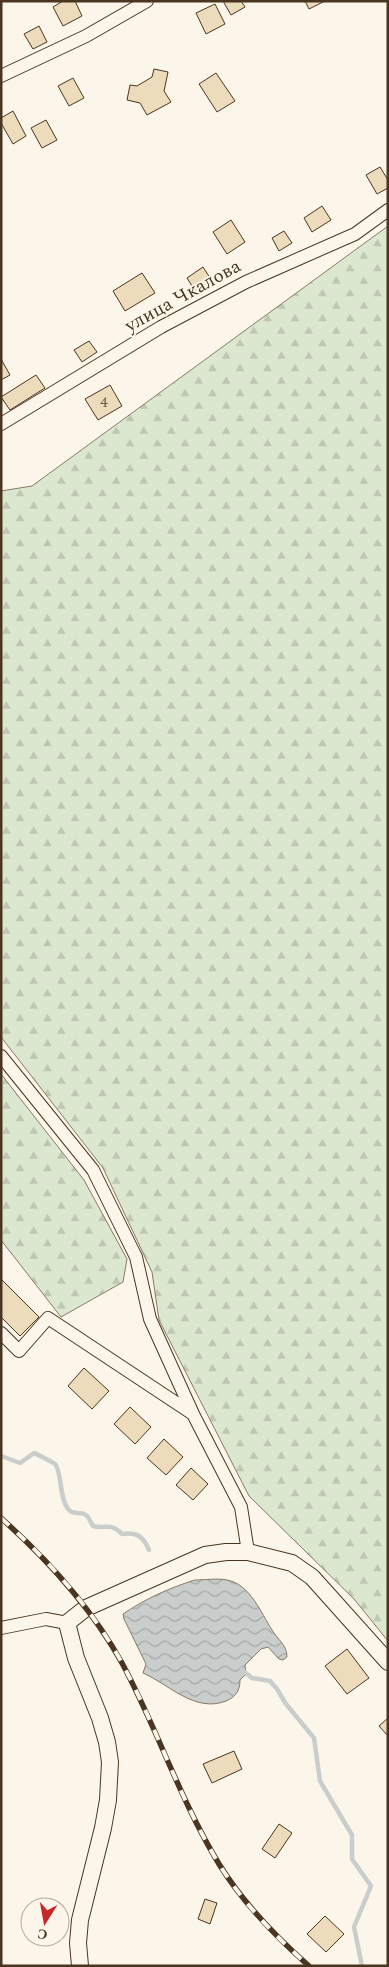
<svg xmlns="http://www.w3.org/2000/svg" width="389" height="1967" viewBox="0 0 389 1967" font-family="Spectral,serif">
	<defs>
		<pattern id="forest-firs" width="22" height="20" patternUnits="userSpaceOnUse" patternTransform="scale(1.25)"><rect width="22" height="20" fill="#dce7d0"/><path d="M5 1l3.5 6h-7zM16 11l3.5 6h-7z" fill="#bec7b2"/></pattern>
		<pattern id="water-waves" width="16" height="10" patternUnits="userSpaceOnUse" patternTransform="scale(1.25)"><rect width="16" height="10" fill="#c9cecd"/><path d="M0 5q4-4 8 0t8 0" fill="none" stroke="#a5a8a6"/></pattern>
	</defs>
	<rect width="100%" height="100%" fill="#fbf6e9"/>
	<path fill="url(#forest-firs)" stroke="#887966" d="M388,226V1641L354,1599L249,1496L159,1320L152,1272L103,1168L1,1037V491L32,486Z
		M1,1074L84,1180L127,1259L123,1282L61,1317L1,1240Z"/>
	<path fill="url(#water-waves)" stroke="#887966" d="M195,1580C205,1580 217,1578 227,1580C250,1584 261,1613 272,1630C278,1640 287,1645 287,1657L283,1660L279,1659L268,1647L261,1649L245,1665L246,1674L240,1680C240,1690 236,1697 226,1701C195,1713 170,1685 143,1673L146,1664L124,1619L123,1614C145,1599 169,1588 195,1580Z"/>
	<g fill="none" stroke-linecap="round" stroke-linejoin="round">
		<path stroke="#c9cecd" stroke-width="4.5" d="M1,1456L20,1463L34,1453C37,1454 54,1463 55,1464C62,1471 59,1500 69,1510C74,1516 82,1510 87,1516C89,1518 91,1523 93,1526C107,1530 108,1521 122,1534C137,1532 143,1536 149,1550
			M242,1670L252,1678L270,1681L277,1689L286,1704L314,1738L320,1781L352,1835V1859L371,1886L354,1927L362,1966"/>
	</g>
	<path fill="#ecdcbc" stroke="#4a3520" d="M63,1H75L82,16L63,26L53,7Z
		M223,1H241L245,7L231,15Z
		M305,1H325L309,9Z
		M215,4L225,24L206,34L196,13Z
		M39,26L47,42L33,49L24,34Z
		M154,69L168,72L164,91L171,102L147,115L140,103L127,100L130,85L137,86L152,77Z
		M216,73L235,101L217,112L199,84Z
		M73,78L84,98L69,106L58,86Z
		M13,111L26,136L13,144L1,123V118Z
		M46,120L57,140L42,148L31,128Z
		M380,167L388,180V188L377,194L366,175Z
		M322,206L331,220L312,232L304,218Z
		M231,220L245,242L227,254L213,232Z
		M284,231L292,243L279,251L272,238Z
		M203,267L214,284L197,294L187,278Z
		M142,273L155,293L125,311L113,291Z
		M89,341L97,352L82,362L74,350Z
		M1,359L10,375L1,380Z
		M36,375L45,388L10,410L1,397Z
		M110,385L122,406L98,420L85,399Z
		M1,1279L39,1317L20,1336L1,1317Z
		M84,1368L109,1391L92,1409L68,1386Z
		M130,1407L151,1427L135,1444L114,1424Z
		M164,1439L183,1457L166,1475L147,1458Z
		M191,1468L208,1484L193,1500L176,1485Z
		M347,1649L369,1678L347,1694L325,1666Z
		M388,1718V1736L379,1726Z
		M234,1751L242,1769L212,1783L203,1764Z
		M279,1824L292,1833L275,1858L262,1849Z
		M205,1899L217,1903L210,1924L198,1919Z
		M325,1916L344,1934L326,1952L307,1934Z"/>
	<g fill="none" stroke-linecap="round" stroke-linejoin="round">
		<g stroke="#4a3520" stroke-width="14">
			<path id="minor" d="M1,76L86,36L147,1
				M1,424L161,327L246,282L355,234L388,210
				M1,1056L93,1170L136,1257L150,1319L193,1414L241,1507L248,1552
				M1,1333L19,1351L48,1318L193,1414
				M1,1628L46,1619L67,1623"/>
		</g>
		<g stroke="#4a3520" stroke-width="18">
			<path id="tertiary" d="M80,1966L78,1943L80,1920L103,1828L108,1800L110,1762L107,1742L100,1718L76,1658L67,1623L86,1608L205,1555L226,1552H248L292,1563L312,1577L388,1662"/>
		</g>
		<use href="#minor" stroke="#fbf6e9" stroke-width="12"/>
		<use href="#tertiary" stroke="#fbf6e9" stroke-width="16"/>
		<g stroke="#4a3520" stroke-width="5.5">
			<path id="rail" d="M1,1518C48,1560 91,1607 122,1663C157,1728 180,1800 219,1864C243,1903 275,1936 309,1966"/>
		</g>
		<use href="#rail" stroke="#fbf6e9" stroke-width="4" stroke-dasharray="11" stroke-linecap="butt"/>
	</g>
	<g text-anchor="middle" dominant-baseline="central" stroke-width="4" stroke-linejoin="round" paint-order="stroke">
		<g font-size="16" fill="#725f47">
			<text x="104" y="402">4</text>
		</g>
		<g font-size="19" fill="#4a3520" stroke="#fbf6e9">
			<text transform="translate(183 296) rotate(-29)">улица Чкалова</text>
		</g>
	</g>
	<rect width="389" height="1967" fill="none" stroke="#4a3520" stroke-width="5"/>
	<g transform="translate(45 1922) rotate(191)"><circle r="24" fill="#fbf6e9" stroke="#b4a999"/>
	<path d="M0-4L9 19L0 12L-9 19Z" fill="#c62828"/>
	<text y="-8" font-size="14" font-weight="bold" text-anchor="middle" fill="#4a3520">С</text>
	</g>
</svg>
